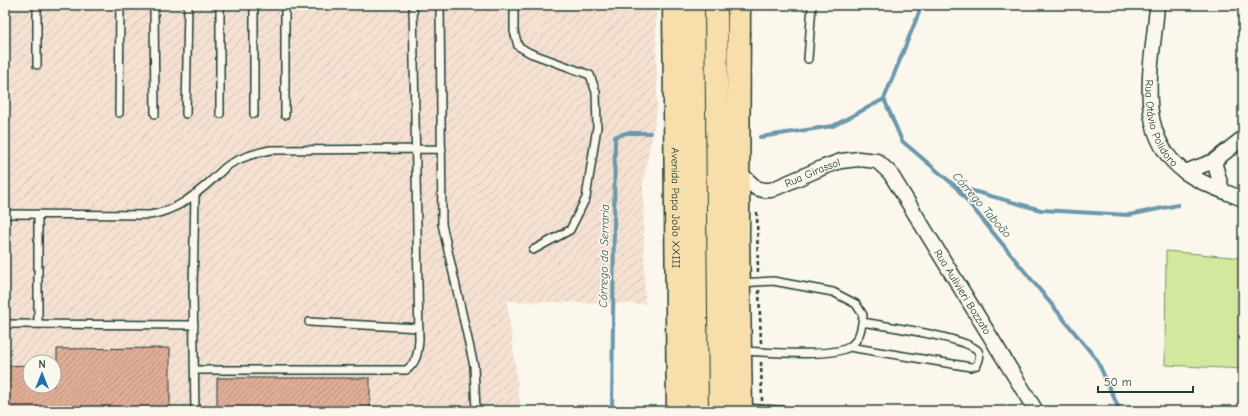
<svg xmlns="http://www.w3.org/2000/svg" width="1248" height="416" viewBox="0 0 1248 416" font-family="'Comic Neue',sans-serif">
	<defs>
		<pattern id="industrial-furrows" width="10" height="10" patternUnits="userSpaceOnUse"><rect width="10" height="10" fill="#f4e1d2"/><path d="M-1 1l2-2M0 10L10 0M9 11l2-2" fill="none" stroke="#d1c2b5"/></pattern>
		<pattern id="building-hatch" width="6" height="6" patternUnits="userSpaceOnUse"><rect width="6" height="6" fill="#e2ad96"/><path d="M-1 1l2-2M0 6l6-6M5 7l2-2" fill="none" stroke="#b78e7b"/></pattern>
	</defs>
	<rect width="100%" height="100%" fill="#fbf7ec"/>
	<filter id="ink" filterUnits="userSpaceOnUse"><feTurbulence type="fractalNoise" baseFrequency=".025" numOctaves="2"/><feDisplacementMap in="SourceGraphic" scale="8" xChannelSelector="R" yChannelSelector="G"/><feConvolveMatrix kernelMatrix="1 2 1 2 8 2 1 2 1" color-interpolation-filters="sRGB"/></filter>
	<g filter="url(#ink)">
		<path fill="url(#industrial-furrows)" fill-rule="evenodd" d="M5,5H656L657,109L643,183L645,304L507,301L521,411H5ZM30,362H54V386H30Z"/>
		<path fill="#d2e89e" stroke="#789269" d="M1166,251L1243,258V369L1165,365Z"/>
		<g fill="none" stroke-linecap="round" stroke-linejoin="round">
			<path stroke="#6b98ac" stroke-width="4" d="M922,5L884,99L902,141L955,186L1097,360L1120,411
				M760,137L833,126L884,99
				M955,186L1041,210L1129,215L1178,205
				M612,411L615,137L626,133H650"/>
		</g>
		<path fill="url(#building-hatch)" stroke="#1f3d34" d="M170,348V411H5V366L30,365V386H54V365H57V349Z
			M217,378H370V411H217Z"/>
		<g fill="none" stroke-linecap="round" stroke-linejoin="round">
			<g stroke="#1f3d34" stroke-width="10">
				<path id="service" d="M37,5V65
					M154,5L155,114
					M220,5V114
					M440,5L442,224L474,366L476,411
					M514,5V31L518,46L530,53L590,75L596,92L597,127L586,198L570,230L533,250
					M808,59L812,5
					M119,113L120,5
					M186,114L188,5
					M254,114V5
					M285,115V5
					M195,194L193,290L195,411
					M5,214L150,215C177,210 193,197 213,179C219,174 225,166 232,163C244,156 256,153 270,150L442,149
					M740,283L773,281L833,292L856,304L863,315C862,327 860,340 849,347C833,358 763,352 742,351
					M309,322L419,328
					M5,324L194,325
					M38,324V214
					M849,347L971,367L977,365C979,360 981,356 978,351C967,337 883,326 862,322
					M195,370H406C417,363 418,352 419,340L413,5
					M743,408L794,411"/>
			</g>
			<g stroke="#1f3d34" stroke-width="17">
				<g id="minor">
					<path id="s1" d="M1157,5C1154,59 1131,133 1185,172C1202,184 1223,191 1243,199"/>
					<path d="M1214,161L1222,190"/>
					<path id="s2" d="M738,171L756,188L763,190H771L824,167L841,161L859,159L877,161L890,173L1036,411"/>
					<path d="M1185,172L1214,161L1243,138"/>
				</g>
			</g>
			<g stroke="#1f3d34" stroke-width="25">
				<g id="primary">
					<path id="s3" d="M674,5L678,411"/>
					<path d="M739,5L738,235L741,411"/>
				</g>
			</g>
			<g stroke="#1f3d34" stroke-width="25">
				<path id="trunk" d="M693,5L697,411
					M716,5L720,411"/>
			</g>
			<path stroke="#1f3d34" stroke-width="2.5" stroke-dasharray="4 3" stroke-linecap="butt" d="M757,212L758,273
				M759,290L761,343
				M761,362L762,401"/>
			<use href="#service" stroke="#fbf7ec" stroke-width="7"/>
			<use href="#minor" stroke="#fbf7ec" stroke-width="14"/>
			<use href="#primary" stroke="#f8deab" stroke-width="22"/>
			<use href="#trunk" stroke="#f8deab" stroke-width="22"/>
		</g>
	</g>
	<g text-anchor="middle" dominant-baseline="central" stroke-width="3.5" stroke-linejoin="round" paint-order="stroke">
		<g font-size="11" fill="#1f3d34" stroke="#fbf7ec">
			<text stroke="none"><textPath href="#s1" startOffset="121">Rua Otávio Polidoro</textPath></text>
			<text stroke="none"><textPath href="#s2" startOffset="85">Rua Girassol</textPath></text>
			<text stroke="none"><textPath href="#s3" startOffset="203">Avenida Papa João XXIII</textPath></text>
			<text stroke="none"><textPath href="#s2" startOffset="309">Rua Aulivieri Bozzato</textPath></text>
		</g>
		<g font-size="12" font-style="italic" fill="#385b5c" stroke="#fbf7ec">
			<text transform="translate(982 205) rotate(49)">Córrego Taboão</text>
			<text transform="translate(604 256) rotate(-89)">Córrego da Serraria</text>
		</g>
	</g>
	<rect width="1248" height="416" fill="none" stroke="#fbf7ec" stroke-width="20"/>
	<rect x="10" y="10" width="1228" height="396" fill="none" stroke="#1f3d34" stroke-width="1.5" filter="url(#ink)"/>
	<g transform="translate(42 374)"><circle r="19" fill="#fbf7ec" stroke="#a3ada2"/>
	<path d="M0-3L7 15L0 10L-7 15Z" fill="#1f6fb2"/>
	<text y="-6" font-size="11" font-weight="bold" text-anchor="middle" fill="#1f3d34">N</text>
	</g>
	<path d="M1098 386v6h95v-6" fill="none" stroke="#1f3d34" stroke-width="2"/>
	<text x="1104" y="386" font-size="12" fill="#1f3d34" stroke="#fbf7ec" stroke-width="3" paint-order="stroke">50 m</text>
</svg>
